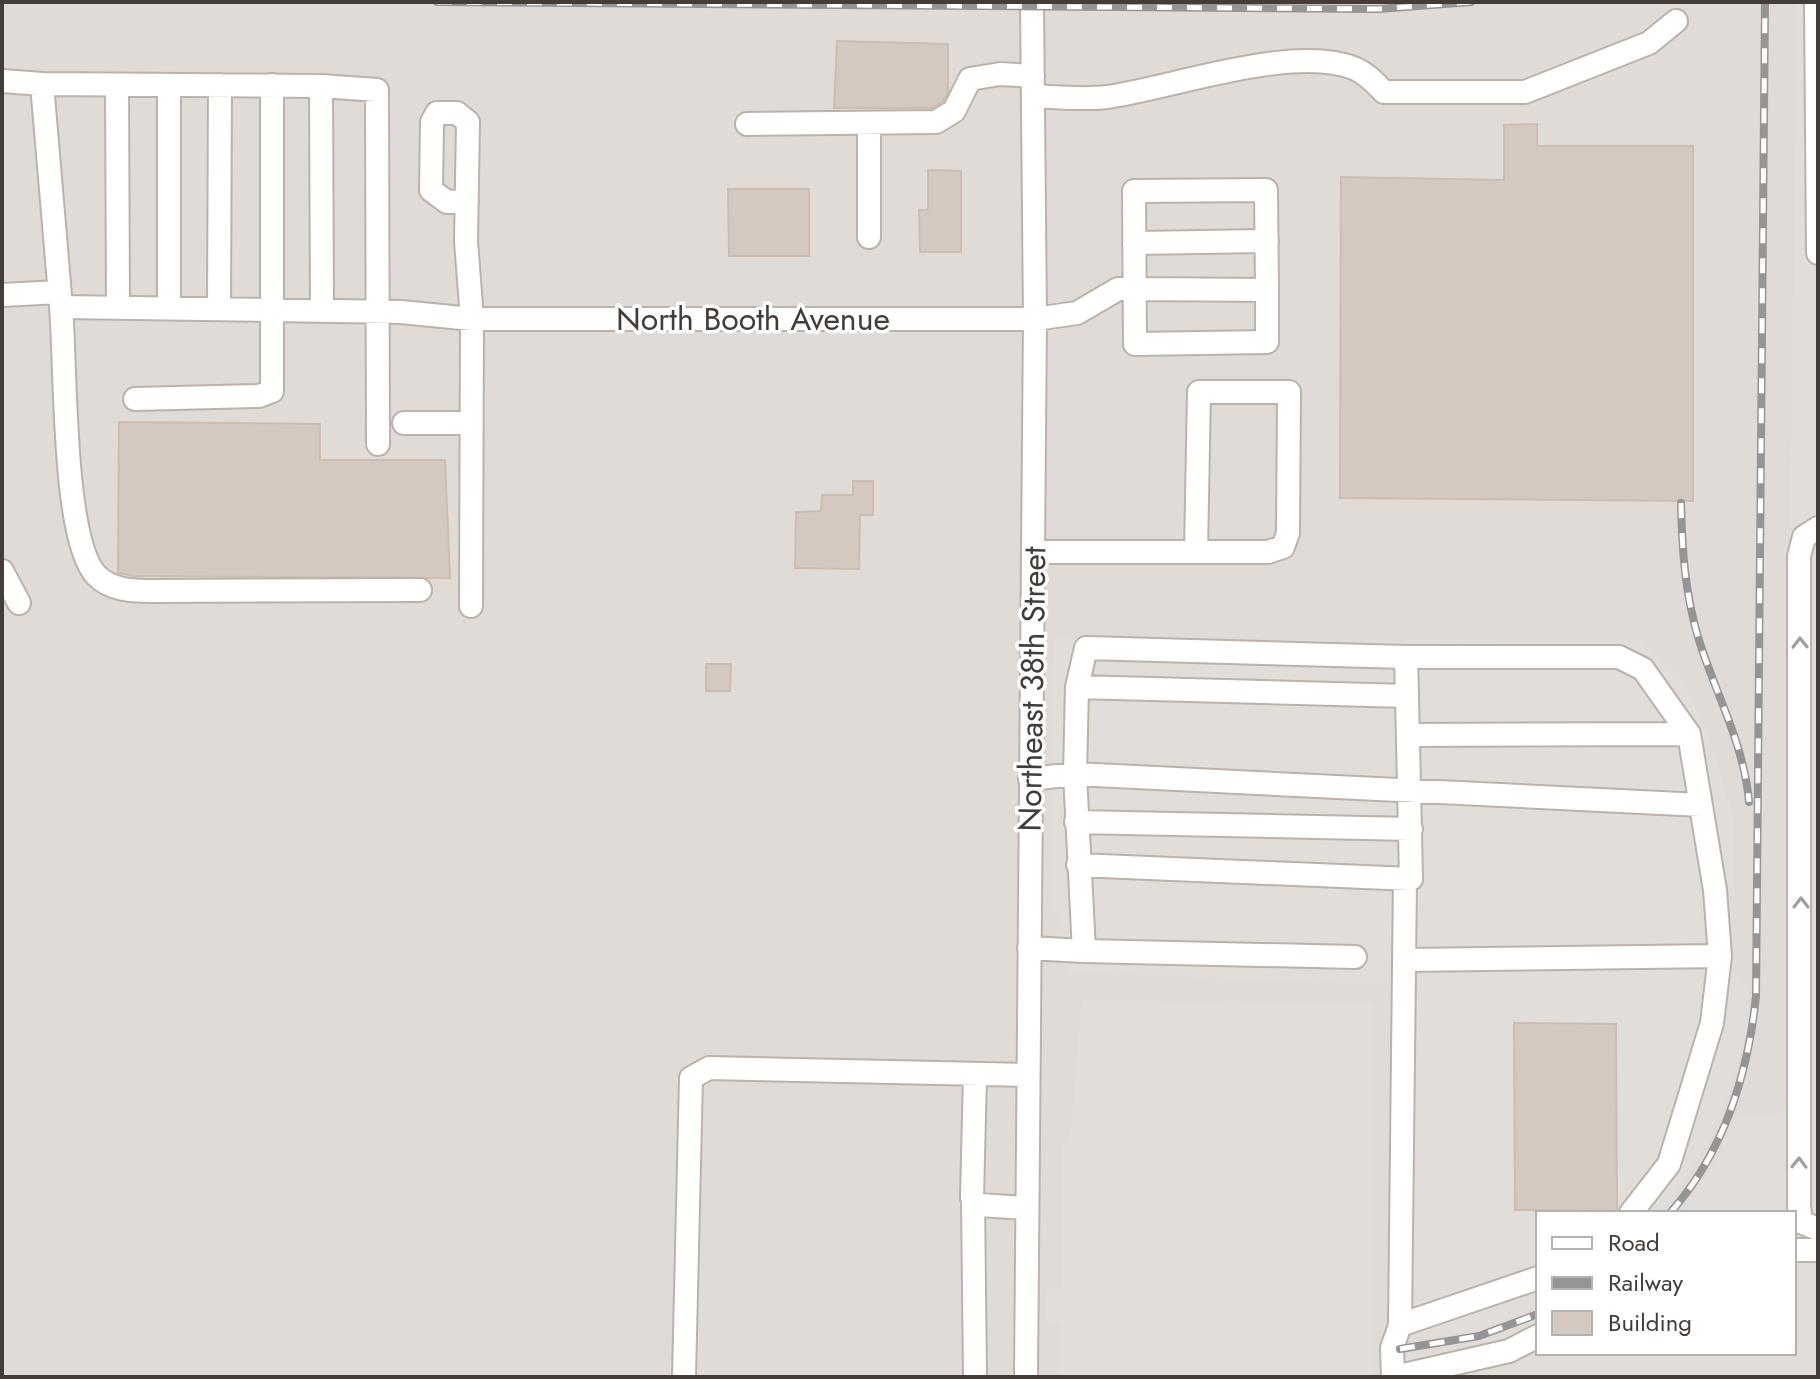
<svg xmlns="http://www.w3.org/2000/svg" width="1820" height="1379" viewBox="0 0 1820 1379" font-family="Jost,sans-serif">
	<rect width="100%" height="100%" fill="#f1ece7"/>
	<path fill="#e1dbd8" fill-rule="evenodd" d="M2,2H1818V1377H2ZM1538,1213H1794V1353H1538Z"/>
	<path fill="#e0dddb" d="M1797,2H1818V1377H1387L1390,985L1066,972V960L1055,958L1057,932L1077,933L1078,927L1061,926L1062,915L1052,913L1053,638L1641,642L1678,673L1710,738L1733,817L1734,968L1749,992V1017L1742,1049L1715,1131L1663,1213H1538V1305L1478,1331L1400,1342L1403,1357H1412L1512,1333L1538,1319V1353H1794V1213H1681L1714,1164L1736,1117L1787,1112L1788,660Z
		M1082,1000L1373,1004L1372,1377H1060V1325L1046,1324L1047,1287H1062V1141H1070Z"/>
	<path fill="#d4c9c0" stroke="#cbbdb2" stroke-width="2" d="M837,41L948,44V93L943,101L932,108H834Z
		M1537,124V146H1693V501L1340,498L1341,177L1504,180V125Z
		M928,170L961,171V252H920L919,210H928Z
		M728,189H809V256H729Z
		M119,422L320,424V460H445L450,578L134,576L118,573Z
		M853,481H873V515H860L859,569L795,568L796,512L821,511L822,495H853Z
		M706,664H731L730,691H706Z
		M1514,1023L1616,1024L1617,1211L1515,1210Z"/>
	<g fill="none" stroke-linecap="round" stroke-linejoin="round">
		<g stroke="#bbb2aa" stroke-width="26">
			<path id="minor" d="M1816,2L1818,253
				M2,81L42,84L61,307L401,312L472,319H1035L1077,313L1118,289H1135L1267,290L1266,190L1134,191L1135,344L1267,342V290
				M42,84L321,86L322,311
				M117,85L118,308
				M321,86L377,90L378,444
				M1033,96C1057,97 1083,100 1107,97C1172,88 1295,43 1356,69C1367,74 1375,83 1384,92H1525L1649,43L1676,21
				M747,124L936,122L954,111L970,79L1000,74L1033,76
				M467,201L447,202L431,190L432,122L437,113H457L468,122L466,241L472,319L471,606
				M869,237V123
				M1134,243L1267,241
				M2,295L59,292
				M61,307C66,363 62,538 96,575C111,591 134,591 154,591L420,590
				M169,308V85
				M219,309L220,85
				M135,399L259,396L272,391V85
				M404,423H471
				M1818,528L1804,537L1799,556V1206L1801,1222L1818,1229
				M1033,552H1268L1283,547L1288,533L1289,392H1199L1196,552
				M2,571L19,603
				M1077,687L1086,648L1406,657L1407,696
				M1409,735L1689,734
				M1076,822L1411,829
				M1078,865L1411,879L1407,696L1077,687L1075,774L1701,805
				M1029,948L1084,951L1075,774L1030,779
				M1084,951L1355,957
				M1405,960L1720,956L1715,890L1689,734L1643,669L1619,657H1406
				M975,1074L972,1198L980,1205L1027,1208
				M973,1200L975,1377
				M1631,1213L1669,1164L1712,1023L1720,956
				M1794,1250H1818
				M1400,1325L1538,1278
				M684,1377L691,1078L709,1068L1028,1075
				M1026,1377L1035,319L1032,2
				M1393,1377L1392,1348L1400,1325L1405,878
				M1395,1377L1509,1351L1538,1336"/>
		</g>
		<use href="#minor" stroke="#fff" stroke-width="22"/>
		<g stroke="#959595" stroke-width="8">
			<path id="rail" d="M437,2L1378,9L1471,2
				M1681,503C1682,549 1685,593 1698,637C1715,693 1744,743 1749,802
				M1670,1213C1724,1152 1748,1075 1756,996L1765,2
				M1400,1349L1479,1336L1538,1314"/>
		</g>
		<use href="#rail" stroke="#fff" stroke-width="5" stroke-dasharray="15" stroke-linecap="butt"/>
	</g>
	<defs><path id="oneway-chevron" d="M-2-3.5L2.5 0L-2 3.5" fill="none" stroke-width="1.6" stroke-linecap="round" stroke-linejoin="round" transform="scale(2)"/></defs>
	<g stroke="#a19e9b">
		<use href="#oneway-chevron" transform="translate(1800 643) rotate(-91)"/>
		<use href="#oneway-chevron" transform="translate(1801 903) rotate(-90)"/>
		<use href="#oneway-chevron" transform="translate(1799 1163) rotate(-89)"/>
	</g>
	<g text-anchor="middle" dominant-baseline="central" stroke-width="7" stroke-linejoin="round" paint-order="stroke">
		<g font-size="32" fill="#433c37" stroke="#fff">
			<text x="753" y="319">North Booth Avenue</text>
			<text transform="translate(1032 689) rotate(-89)">Northeast 38th Street</text>
		</g>
	</g>
	<rect width="1820" height="1379" fill="none" stroke="#433c37" stroke-width="8"/>
	<rect x="1536" y="1211" width="260" height="144" fill="#ffffff" stroke="#b4b1af" stroke-width="2"/>
	<rect x="1552" y="1237" width="40" height="12" fill="#ffffff" stroke="#b4b1af" stroke-width="2"/>
	<text x="1608" y="1251" font-size="24" fill="#433c37">Road</text>
	<rect x="1552" y="1277" width="40" height="12" fill="#959595" stroke="#b4b1af" stroke-width="2"/>
	<text x="1608" y="1291" font-size="24" fill="#433c37">Railway</text>
	<rect x="1552" y="1311" width="40" height="24" fill="#d4c9c0" stroke="#b4b1af" stroke-width="2"/>
	<text x="1608" y="1331" font-size="24" fill="#433c37">Building</text>
</svg>
